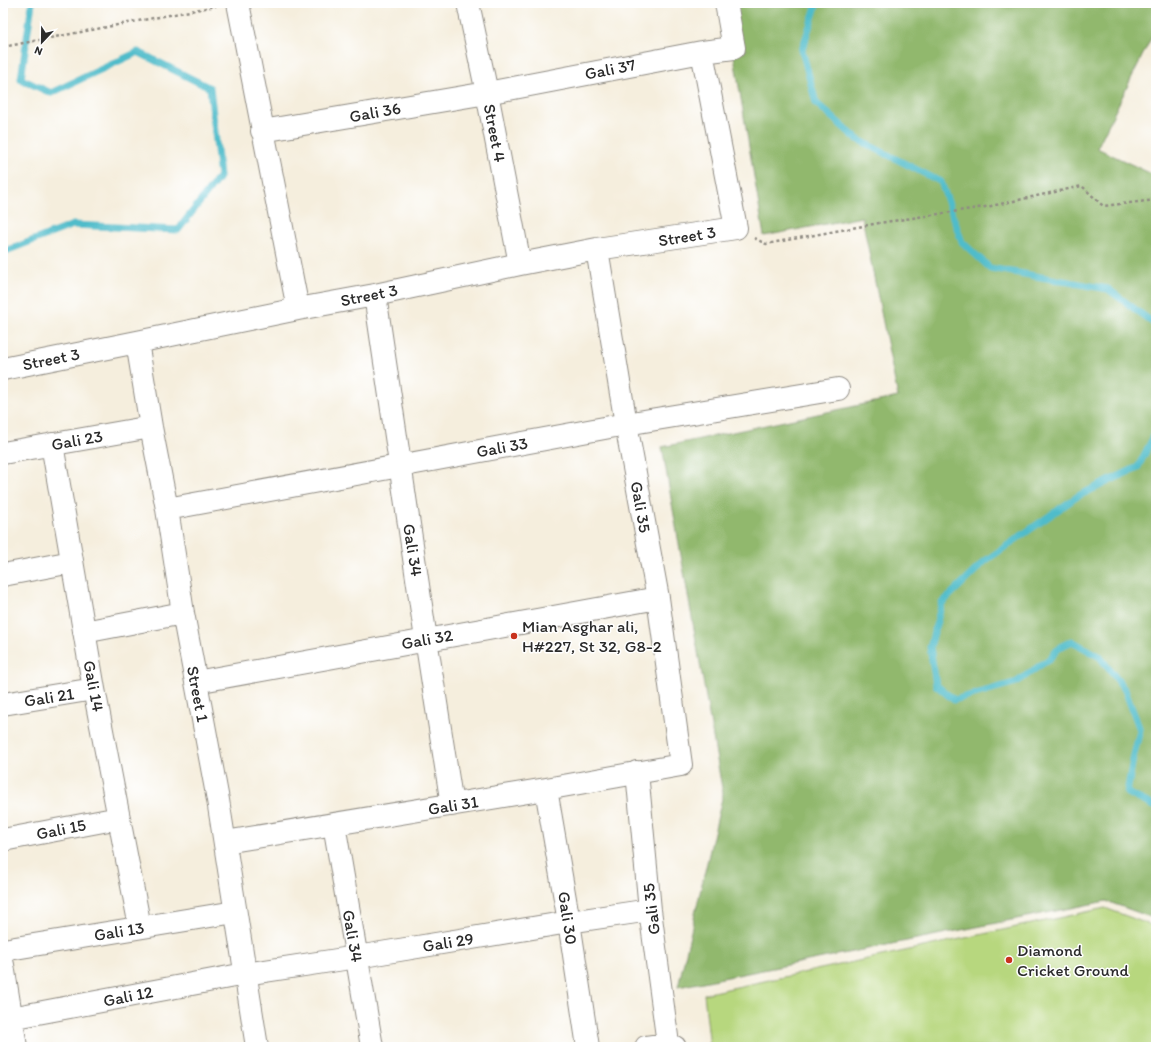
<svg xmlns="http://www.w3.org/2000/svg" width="1159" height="1050" viewBox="0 0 1159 1050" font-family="Itim,sans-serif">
	<rect width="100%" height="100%" fill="#fff"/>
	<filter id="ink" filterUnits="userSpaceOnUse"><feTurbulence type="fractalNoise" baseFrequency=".025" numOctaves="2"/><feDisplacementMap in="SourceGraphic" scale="8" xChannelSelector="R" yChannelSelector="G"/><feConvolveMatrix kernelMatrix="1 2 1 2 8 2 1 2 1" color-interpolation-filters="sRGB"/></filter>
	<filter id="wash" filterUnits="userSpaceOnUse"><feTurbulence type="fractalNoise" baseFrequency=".012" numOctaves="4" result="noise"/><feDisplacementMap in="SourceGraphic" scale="16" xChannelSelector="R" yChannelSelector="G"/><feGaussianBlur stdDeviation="0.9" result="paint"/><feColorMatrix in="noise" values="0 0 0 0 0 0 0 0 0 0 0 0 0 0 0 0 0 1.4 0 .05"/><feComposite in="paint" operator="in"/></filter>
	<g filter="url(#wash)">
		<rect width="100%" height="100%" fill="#f5eedd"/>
		<path fill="#b7d77e" stroke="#718154" d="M1105,908L1156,927V1047H710L704,994Z"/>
		<path fill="#91b86d" stroke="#5e724c" d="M725,3H1156V28L1097,148L1156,176V919L1106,901L678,987L723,794L662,447L898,397L862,217L764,236Z"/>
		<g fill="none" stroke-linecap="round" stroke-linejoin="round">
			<path stroke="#4fbcca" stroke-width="7" d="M817,3L802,50L816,103L857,139L941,182L962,242L990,268L1108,289L1156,325
				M3,252L73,225L178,230L220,176L210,88L138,52L51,93L21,79L32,3
				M1156,432L1138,467L1078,496L985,561L942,603L930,647L936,685L954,700L1017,682L1049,659L1060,647L1072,641L1100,657L1125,690L1140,730L1133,759L1127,793L1156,807"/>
		</g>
	</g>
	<g filter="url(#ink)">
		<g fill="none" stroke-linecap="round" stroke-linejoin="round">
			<g stroke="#908c84" stroke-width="24">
				<path id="minor" d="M238,3L298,309
					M468,3L487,93L520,264
					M262,131L487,93L702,52L734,48L726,3
					M375,295L426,639L452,805
					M137,342L151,427L167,509L183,613L196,682L218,800L257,1047
					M3,369L137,342L298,309L375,295L520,264L597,249L736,228L702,52
					M52,444L94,689L140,927
					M3,453L151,427
					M167,509L626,424L838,389
					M3,575L72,562
					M84,632L183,613
					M196,682L658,598
					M3,704L94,689
					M637,772L650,910L668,1044
					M546,789L569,922L588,1047
					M334,824L372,1047
					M3,840L119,818
					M225,842L546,789L681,765L658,598L626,424L597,249
					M3,950L235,912
					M3,965L16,1047
					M11,1018L245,974L357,957L569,922L650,910
					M646,1047L668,1044L675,1047"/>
			</g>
			<path stroke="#908c84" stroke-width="2.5" stroke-dasharray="3 3" stroke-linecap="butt" d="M3,47L216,6
				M754,238L766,244L879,223L991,206L1082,186L1103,206L1156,200"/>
			<use href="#minor" stroke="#fff" stroke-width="22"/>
		</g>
	</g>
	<g fill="#c8321e" stroke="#fff" stroke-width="1.5">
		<circle cx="514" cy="636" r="4"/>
		<circle cx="1009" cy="960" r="4"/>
	</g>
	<g text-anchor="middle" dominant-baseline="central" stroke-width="3" stroke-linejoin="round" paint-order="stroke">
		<g font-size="17" fill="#2b2b2b" stroke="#fff">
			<text transform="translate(610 69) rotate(-11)">Gali 37</text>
			<text transform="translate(375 112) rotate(-10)">Gali 36</text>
			<text transform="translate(495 133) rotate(79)">Street 4</text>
			<text transform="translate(687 236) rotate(-9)">Street 3</text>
			<text transform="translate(369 295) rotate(-11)">Street 3</text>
			<text transform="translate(51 359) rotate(-11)">Street 3</text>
			<text transform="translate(77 440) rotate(-10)">Gali 23</text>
			<text transform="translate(502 447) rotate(-10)">Gali 33</text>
			<text transform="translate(641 507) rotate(80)">Gali 35</text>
			<text transform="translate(413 550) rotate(81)">Gali 34</text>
			<text transform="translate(427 639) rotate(-10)">Gali 32</text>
			<text transform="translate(94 686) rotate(79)">Gali 14</text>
			<text transform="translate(198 694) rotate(79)">Street 1</text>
			<text transform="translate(49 697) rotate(-9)">Gali 21</text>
			<text transform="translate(453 805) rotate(-9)">Gali 31</text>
			<text transform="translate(61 829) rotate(-11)">Gali 15</text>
			<text transform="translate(651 909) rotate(-97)">Gali 35</text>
			<text transform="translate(568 918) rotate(81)">Gali 30</text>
			<text transform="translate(119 931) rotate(-9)">Gali 13</text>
			<text transform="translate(353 936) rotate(80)">Gali 34</text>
			<text transform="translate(448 942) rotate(-9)">Gali 29</text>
			<text transform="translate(128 996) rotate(-11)">Gali 12</text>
		</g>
		<g font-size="17" fill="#2b2b2b" stroke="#fff" text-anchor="start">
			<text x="522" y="626">Mian Asghar ali,<tspan x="522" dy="20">H#227, St 32, G8-2</tspan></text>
			<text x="1017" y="950">Diamond<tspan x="1017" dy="20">Cricket Ground</tspan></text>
		</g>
	</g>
	<rect width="1159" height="1050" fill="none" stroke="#fff" stroke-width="16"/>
	<g transform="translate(42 42) rotate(202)" stroke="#ffffff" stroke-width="3" paint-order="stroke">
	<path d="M0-3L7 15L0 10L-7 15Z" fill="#2b2b2b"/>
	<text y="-6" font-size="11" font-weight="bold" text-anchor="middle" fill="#2b2b2b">N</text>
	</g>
</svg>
